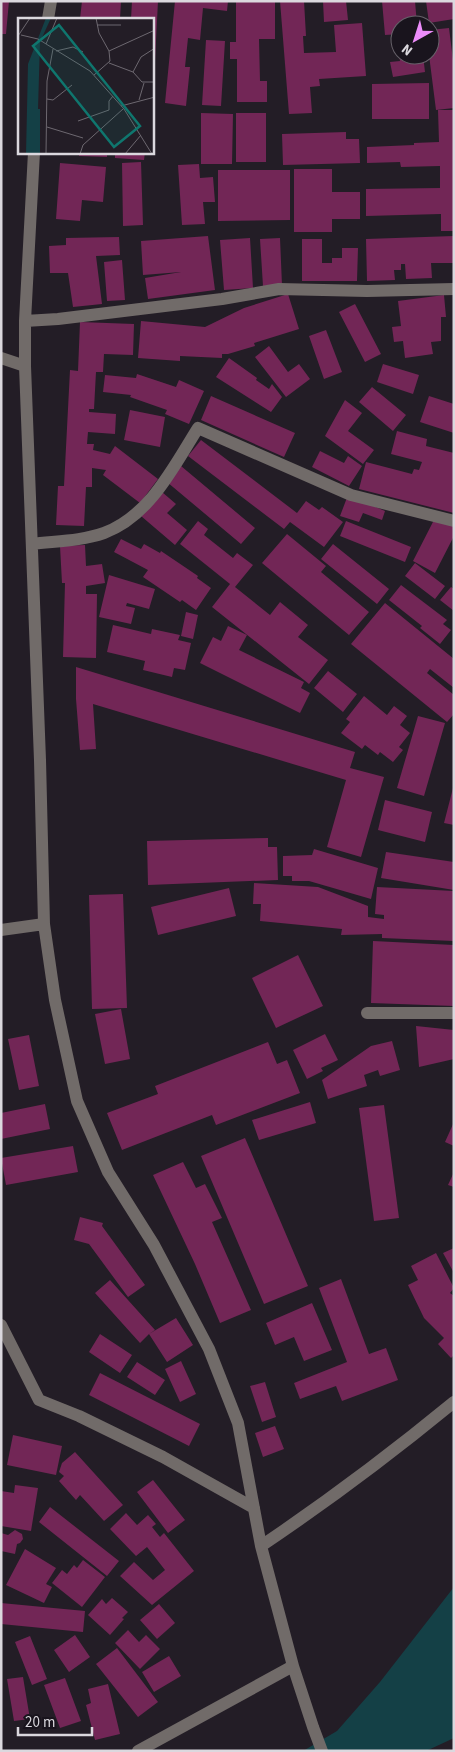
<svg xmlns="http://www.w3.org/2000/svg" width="455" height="1752" viewBox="0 0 455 1752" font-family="'Source Sans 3',sans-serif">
	<rect width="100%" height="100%" fill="#231d26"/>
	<path fill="#144046" d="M454,1587V1738L426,1751H303L337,1731L380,1682Z"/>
	<path fill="#722656" d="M1,1H9L6,34H1Z
		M82,1H121L120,19H80Z
		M132,1H158L154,81H152V19H131Z
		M175,1H228L227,11L203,8L200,40L188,38L185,67H190L186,106L165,103Z
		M236,1H275V39H259L260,81H267V102H237V59H230V42H236Z
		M280,1H304L306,36H303L304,53L336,52L334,25L362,23L366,76L319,79L320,86L310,87L312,113L289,114Z
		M323,1H346L348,20L324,22Z
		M382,1H415L417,25H400V34L385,35Z
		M426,1H454V19L429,23Z
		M449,28L454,68V108L436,110L429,55L430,30Z
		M206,40L225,41L221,106L202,105Z
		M399,55H423L425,72L393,77L390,62L400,61Z
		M429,83V119H372V84Z
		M438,110H454V231H441V214L366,216V189L440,188V166L401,167L400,162L367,163V147L414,145V143L439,142Z
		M201,113L233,114L232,164H201Z
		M236,113H266V162H236Z
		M346,132V139H359L360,163L283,165L282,134Z
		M79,152H107V157L79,156Z
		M115,152H145L144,160L115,158Z
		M141,162L143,225L123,226L122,163Z
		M60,163L106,167L103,202L82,200L80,221L56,219Z
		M199,164L200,178L213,177L215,202H203L205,224L182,225L178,165Z
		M294,169H332V192H360V219H332V232H294Z
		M218,170H290V220L218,221Z
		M208,236L215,290L148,299L145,278L181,272L143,275L141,241Z
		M454,236V263H431L432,278L406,279L405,264H401V270H394L395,280L367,281L366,239Z
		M119,237L120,255L96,256L102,304L73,307L68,273H50L49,246L66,245V238Z
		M250,238L253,288L224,290L220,240Z
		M280,238L282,285L263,286L260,239Z
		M302,239H322V263H332V258H342V248H358L357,281H302Z
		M122,260L125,300L107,301L104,262Z
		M288,294L299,329L254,343L255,346L228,354H222V358L180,356V361L138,358L141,321L205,327L244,308Z
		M444,295L446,317H441V341L431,342L433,354L405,358L403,341L394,342L392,327L401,326L398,301Z
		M355,304L381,354L365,362L339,312Z
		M80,322L134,324L133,355L104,354L103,372H96L94,409H89V412L116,414L115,434L88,432L87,444H94L93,450L110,454L115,446L158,479L140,503L103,475L106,470L92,468V487H86L84,526L56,525L58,486H64L70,370L78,371Z
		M326,330L342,372L324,379L309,336Z
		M269,346L288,372L299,364L310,379L286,397L255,357Z
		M229,358L257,378L256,380L269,389L272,384L282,397L271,412L216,377Z
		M383,364L419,375L413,394L377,382Z
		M137,374L176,387L179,380L204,391L189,424L165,414L167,410L130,397L131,395L103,392L105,375L136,378Z
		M372,387L406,415L393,431L359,402Z
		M211,396L295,433L284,457L201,420Z
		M429,396L454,404V433L420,422Z
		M345,400L362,413L348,431L374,450L363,464L325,436Z
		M130,410L165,417L160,447L124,440Z
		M397,431L427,439L426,446L454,453V513L359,489L366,462L412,474L414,469L419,470L422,462L391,454Z
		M201,440L297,513L306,501L319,510L322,507L343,522L324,547L290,522L284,529L188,456Z
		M320,451L344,463L348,456L362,466L349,486L312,467Z
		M181,466L255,528L241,544L167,482Z
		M162,492L176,504L167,513L187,530L175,545L141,516Z
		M348,495L385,511L382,520L363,513L359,522L340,516Z
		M435,518L454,527V536L435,573L413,561Z
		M198,521L208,529L204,535L233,558L237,553L253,565L235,587L270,615L280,602L308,625L298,637L328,660L309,684L212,607L230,584L180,544Z
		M346,521L411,547L405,562L340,536Z
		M287,534L326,566L321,572L369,612L349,635L262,563Z
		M121,539L141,549L144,544L160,553L161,551L198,576L197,578L211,588L196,610L182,600L180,602L143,577L148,570L114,552Z
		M333,544L389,589L377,604L321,559Z
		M85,545L86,566L102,564L105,583L86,586V594H97L96,658L63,657L65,583H62L60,546Z
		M415,563L445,586L435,599L405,576Z
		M109,575L155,589L149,609L127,603L126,606L135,608L131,624L99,617Z
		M401,585L447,620L443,624L451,630L440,644L420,628L422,626L389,600Z
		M451,587L454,589V611L440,600Z
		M385,603L454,659V688L430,669L427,673L454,695V714L447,722L351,644Z
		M186,612L198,615L193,639L181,636Z
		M113,625L151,634L152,629L180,635L178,640L191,643L185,670L174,668L172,677L143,670L145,661L107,652Z
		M228,626L247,635L239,650L304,682L301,688L310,693L300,713L200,663L213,637L221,641Z
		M76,667L355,752L350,768L384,777L361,857L327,847L346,780L93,704L96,749L80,750L76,699Z
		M328,671L357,694L343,712L314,688Z
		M364,696L387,715L394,706L407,716L400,725L410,733L399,747L403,750L393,762L380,752L378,755L365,745L362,749L341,733L350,722L346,719Z
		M418,716L445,723L424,796L397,788Z
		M453,788H454V825L444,823Z
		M385,800L432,812L425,842L378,830Z
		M268,838V847H277L278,880L148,885L147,841Z
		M314,849L378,868L371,899L309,881H292V876H283V856L312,855Z
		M386,852L454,862V890L381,878Z
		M254,883L318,887L368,906V917L384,919V915L375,914L377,887L454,891V941L382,938V934L341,935L342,929L260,921L261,904H253Z
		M229,888L236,916L158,935L151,907Z
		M123,894L127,1008L92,1009L89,895Z
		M373,941L454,945V1006L371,1003Z
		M298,955L323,1006L276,1028L252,978Z
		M121,1009L130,1059L105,1064L95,1014Z
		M416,1026L454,1030V1059L419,1067Z
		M325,1034L338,1060L321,1068L323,1071L307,1079L293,1050Z
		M29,1035L39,1086L19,1090L8,1039Z
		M392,1041L400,1070L380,1076L378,1070L364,1075L367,1086L328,1099L322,1080L371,1046Z
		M268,1042L277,1064L287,1060L300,1093L216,1125L212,1115L122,1150L107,1113L158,1094L155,1086Z
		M310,1102L316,1123L259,1140L252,1120Z
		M45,1104L50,1129L1,1139V1113Z
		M384,1105L399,1218L374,1221L359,1108Z
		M454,1122V1146L445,1142Z
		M245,1138L308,1286L264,1304L201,1156Z
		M73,1146L78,1172L6,1185L1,1158Z
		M183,1162L196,1188L205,1184L222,1218L212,1222L251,1310L220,1323L195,1264L153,1175Z
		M454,1172V1187L448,1185Z
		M80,1217L103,1223L102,1226L145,1285L128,1297L89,1244L74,1240Z
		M454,1248V1273L443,1253Z
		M436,1253L454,1288L450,1293L454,1296V1355L451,1358L438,1344L444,1338L424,1318L408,1285L418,1280L411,1266Z
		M341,1279L369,1354L386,1348L398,1380L342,1401L336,1386L300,1399L294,1383L347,1362L319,1288Z
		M110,1280L155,1330L149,1334L176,1318L193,1345L167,1362L149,1334L140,1343L95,1293Z
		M312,1303L332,1350L304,1361L294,1337L275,1345L266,1323Z
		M100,1334L132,1355L120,1373L89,1352Z
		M181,1361L196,1394L180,1402L165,1369Z
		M137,1362L165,1380L155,1395L127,1377Z
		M100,1373L200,1424L189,1446L89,1395Z
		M265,1382L276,1417L262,1422L250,1386Z
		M275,1426L284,1449L263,1457L255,1433Z
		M13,1435L62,1446L56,1475L7,1465Z
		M75,1452L123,1505L104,1521L80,1495L76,1500L59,1481L64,1476L59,1472L62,1463Z
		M153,1480L185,1520L168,1533L137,1492Z
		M15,1485L38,1488L31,1531L1,1526V1491L14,1493Z
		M50,1507L119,1561L107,1576L39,1522Z
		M126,1513L137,1525L148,1515L156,1524L152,1527L160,1537L164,1533L194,1571L152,1605L120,1576L134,1562L153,1580L165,1570L147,1547L136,1556L110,1529Z
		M15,1530L22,1534L23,1539L20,1543L17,1544L15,1554L1,1551V1533L8,1535Z
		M25,1549L56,1568L46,1584L52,1587L44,1603L6,1585Z
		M83,1560L105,1577L82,1607L52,1583L62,1570L67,1574L74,1565L77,1568Z
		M112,1598L128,1612L122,1618L124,1619L110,1635L88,1615L102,1599L106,1604Z
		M1,1603L85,1611L83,1632L1,1624Z
		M159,1604L175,1623L157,1639L140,1620Z
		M128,1630L139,1642L146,1635L160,1649L140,1669L115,1643Z
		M75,1635L90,1657L69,1672L54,1650Z
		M30,1636L47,1679L32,1685L15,1642Z
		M117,1648L158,1702L138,1717L96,1664Z
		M169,1656L181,1676L154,1692L142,1672Z
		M23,1677L30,1719L14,1721L7,1679Z
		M65,1678L81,1721L60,1728L44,1685Z
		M108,1684L120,1734L95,1740L86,1705L91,1703L88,1689Z"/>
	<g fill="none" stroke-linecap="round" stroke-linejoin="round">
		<path stroke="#716b69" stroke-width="12" d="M48,19L51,1
			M34,152L25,321V366L40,760L44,924L55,1000L77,1101L108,1172L154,1245L209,1349L238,1423L261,1546L293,1666L313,1727L322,1751
			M25,321L58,319L222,299L279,289L367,291L454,289
			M1,358L25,366
			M32,544C56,541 81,541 104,533C150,516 174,466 198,428L351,495L454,521
			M1,930L44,924
			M367,1013H454
			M1,1325L39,1400L79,1416L163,1457L254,1508
			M261,1546C328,1501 392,1453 454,1402
			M138,1751L293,1666"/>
	</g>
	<g transform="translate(18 18)">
		<rect width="136" height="136" fill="#231d26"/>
		<path d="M28,0H33L22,24L20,91H22V136H8L10,46Z" fill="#144046"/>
		<path fill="none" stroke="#6d6870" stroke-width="1" d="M78,0L81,15L91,33M79,7H103M3,17L20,21L72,53L106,91L134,136M0,18L12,0M28,26L39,0M38,33L55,29L65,34M91,45L115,54L123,39L137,30M115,54L124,64H137M76,57L92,43L91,33L137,12M29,81L35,82L54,67M121,82L126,65M103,88L137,79M60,103L91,92V83L95,78M29,109L65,120M28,136L29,63L35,31M62,136L65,127L105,91M107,136L123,117"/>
		<path fill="#0f766e" fill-opacity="0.15" stroke="#0f766e" stroke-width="2.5" d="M41,7L122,108L96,129L15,28Z"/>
		<rect width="136" height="136" fill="none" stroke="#dbd8de" stroke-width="2.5"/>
	</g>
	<rect width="455" height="1752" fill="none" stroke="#dbd8de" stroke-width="5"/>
	<g transform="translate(415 40) rotate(219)"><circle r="24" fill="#19141d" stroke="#67626a"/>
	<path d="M0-4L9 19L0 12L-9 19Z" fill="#ec8cfa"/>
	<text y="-8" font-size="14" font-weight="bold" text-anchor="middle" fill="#dbd8de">N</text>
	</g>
	<path d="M18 1727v8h74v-8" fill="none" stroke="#dbd8de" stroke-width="2.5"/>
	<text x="25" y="1727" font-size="15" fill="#dbd8de" stroke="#19141d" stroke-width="4" paint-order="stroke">20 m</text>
</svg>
